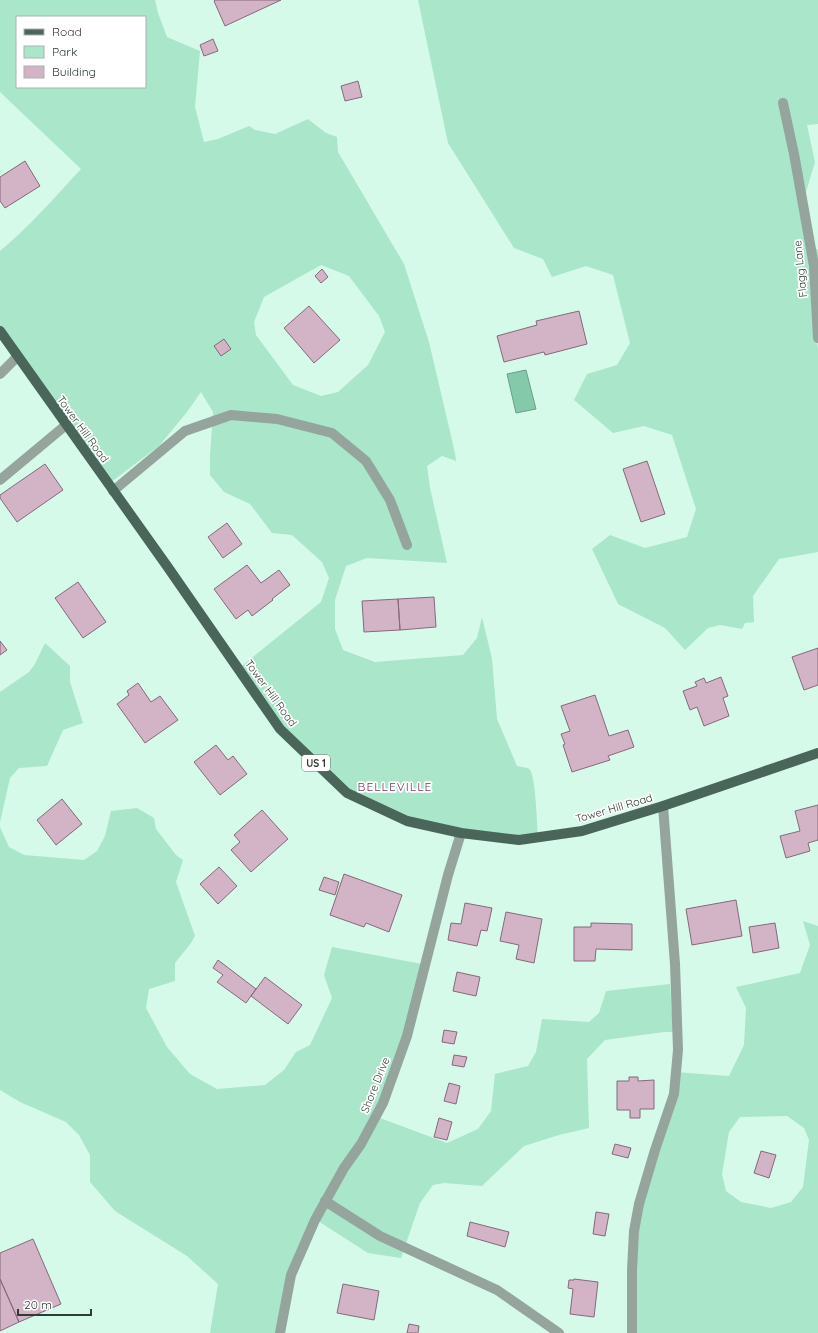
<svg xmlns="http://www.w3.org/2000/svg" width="818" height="1333" viewBox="0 0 818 1333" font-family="Quicksand,sans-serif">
	<rect width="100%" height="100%" fill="#d6fae9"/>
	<path fill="#a9e6ca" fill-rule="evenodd" d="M0,0H155L158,13L167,37L200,51L195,107L204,142L218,139L249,126L255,130L275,134L308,119L326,133L337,137L338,152L404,264L429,342L455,453L456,461L442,456L427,466L430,488L447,563L367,558L346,566L335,600V629L343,650L375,662L463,655L477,638L482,617L492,659L497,719L517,766C520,767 526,767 529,769C536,773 537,828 538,838L399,821L345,794L286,739L238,669L321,602L329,578L322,562L292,535L272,533L250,504L224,492L210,475V456L213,412L201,392L187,412L159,446L107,485L0,335V251C29,227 55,197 81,169L0,92ZM17,17H145V87H17ZM321,265L349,276L379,316L385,332L368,365L338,392L321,396L293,385L256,335L254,322L264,297Z
		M418,0H818V124L807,125L815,162L803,202L815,250L818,249V297L812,300L818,350V552L779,559L753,596L754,622L745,623L742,629L720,625L708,628L685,650L665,628L618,604L592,549L610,535L645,548L687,537L696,509L672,435L644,426L613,433L574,400L587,374L617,365L630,343L613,275L586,266L552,277L543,259L514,248L448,143Z
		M45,643L70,666V682L83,723L63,730L47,766L19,768L10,778L0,822V692L29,672L35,664Z
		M137,808L154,818L156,829L176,855L183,860L176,882L195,936L191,943L175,963V981L149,989L146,1008L167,1047L190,1074L217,1089L265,1085L284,1070L296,1052L310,1045L332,998L324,975L332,947L422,964L380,1118L447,1143L478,1129L491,1111L495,1074L528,1066L536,1052L542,1019L589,1022L599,1013L606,991L670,984L673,1032H664L605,1040L587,1059L589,1128L559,1135L524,1146L482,1186L444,1183L433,1185L420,1203L401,1258L368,1253L318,1221L312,1223L278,1333H210L218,1284L187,1256L115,1211L90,1182V1155L79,1135L66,1122L20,1102L0,1090V827L9,847L24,855L84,860L97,851L105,836L111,811Z
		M803,921L818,926V1333H631L637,1201L668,1111L675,1072L729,1076L744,1045L746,1008L736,987L800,973L810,945ZM787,1116L804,1128L809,1140L803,1187L791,1202L771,1208L741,1202L726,1191L722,1174L729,1132L740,1117Z"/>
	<path fill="#85c9ab" stroke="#6b9f88" d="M526,370L536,409L516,413L507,374Z"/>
	<path fill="#d3b3c6" stroke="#86697a" d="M215,0H281L225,26L214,1Z
		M213,39L218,51L204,56L200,45Z
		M358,81L362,97L345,101L341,86Z
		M25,161L40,186L5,208L0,201V177Z
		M322,269L328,277L321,283L315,276Z
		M309,306L340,340L314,363L284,328Z
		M579,311L587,344L545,355L544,352L504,362L497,336L537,325L536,321Z
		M224,339L231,349L221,356L214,346Z
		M647,461L665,514L641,522L623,469Z
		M45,464L63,490L17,522L0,498V495Z
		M227,523L242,544L223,558L208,537Z
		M247,565L261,583L279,570L290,585L272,599L273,600L252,616L248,610L236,619L214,589Z
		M78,582L106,622L83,638L55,598Z
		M434,597L436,627L400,630L398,599Z
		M398,599L400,630L364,632L362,601Z
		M0,641L7,650L0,655Z
		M818,648V685L804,690L792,657Z
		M721,677L728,696L723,698L729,716L704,726L697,707L690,710L683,691L697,686L695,682L704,678L706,683Z
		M138,683L151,702L160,696L178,720L145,743L117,704L129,695L127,691Z
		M595,695L609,736L628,730L634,747L608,756L610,760L572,772L563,745L565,744L561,734L570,731L561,706Z
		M216,745L228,760L233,756L247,774L220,795L194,762Z
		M62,799L82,824L56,845L37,820Z
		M818,805V840L808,843L810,851L786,858L780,836L800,831L795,811Z
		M262,810L288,839L251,872L231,850L240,842L234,835Z
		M219,867L237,886L218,904L200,884Z
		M344,874L402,895L389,932L366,923L364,927L330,915Z
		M324,877L339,882L335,895L319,890Z
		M736,900L742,936L692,945L686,909Z
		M465,903L492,908L487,931L481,930L477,946L448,940L451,923L461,924Z
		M506,912L542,919L534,963L516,959L519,945L500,941Z
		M591,923L632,924V950L596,949L595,961H574V927H591Z
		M775,923L779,948L753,953L749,927Z
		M218,960L256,989L246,1003L217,982L223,975L213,968Z
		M457,972L480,977L476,996L453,991Z
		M265,977L302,1005L288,1024L251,996Z
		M444,1030L457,1032L454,1044L442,1042Z
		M454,1055L467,1057L464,1067L452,1065Z
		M629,1077H638V1081L654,1080V1109H640V1118H630V1110H617V1081H629Z
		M449,1083L460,1086L456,1104L444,1101Z
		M439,1118L452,1122L447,1140L434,1137Z
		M615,1144L631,1148L628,1158L612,1154Z
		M761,1151L776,1155L769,1178L754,1173Z
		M596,1212L609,1214L605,1236L593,1234Z
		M470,1222L509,1232L505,1247L467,1236Z
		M33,1239L61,1304L19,1322L0,1279V1253Z
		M0,1279L19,1322L0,1331Z
		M574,1279L598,1282L594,1317L570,1314L573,1289L568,1288L569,1280H574Z
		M343,1284L379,1291L374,1320L337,1313Z
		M409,1324L419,1326L418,1333H407Z"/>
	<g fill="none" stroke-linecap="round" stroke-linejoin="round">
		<path stroke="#95a49d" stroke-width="10" d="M0,374L17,357
			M0,480L66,425
			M113,491L185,431L231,415L277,419L332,433L366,461L390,500L407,545
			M325,1201L380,1236L497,1290L559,1333
			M632,1333V1270L634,1231L639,1204L655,1150L674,1094L678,1050L675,964L663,806"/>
		<path stroke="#95a49d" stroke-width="10" d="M783,103L794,154L814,266L818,338
			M280,1333L291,1275L315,1220L344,1168L361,1144L383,1103L407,1036L448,875L461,833"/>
		<path stroke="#4a6559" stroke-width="10" d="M0,331L167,566L280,729L347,793L407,821L461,833L519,840L582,831L663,806L818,753"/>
	</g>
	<g text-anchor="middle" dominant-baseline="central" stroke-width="3.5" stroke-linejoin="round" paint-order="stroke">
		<rect fill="#fff" stroke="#6d7672" stroke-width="1" x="302" y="755" width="28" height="16" rx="3"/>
		<g font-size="10" font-weight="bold" fill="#2e3c35">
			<text x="316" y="763">US 1</text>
		</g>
		<g font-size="11" fill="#2e3c35" stroke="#fff">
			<text transform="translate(800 269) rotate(-96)">Flagg Lane</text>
			<text transform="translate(83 429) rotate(54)">Tower Hill Road</text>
			<text transform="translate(271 693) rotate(54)">Tower Hill Road</text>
			<text transform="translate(614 808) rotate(-16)">Tower Hill Road</text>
			<text transform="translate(375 1085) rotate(-68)">Shore Drive</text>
		</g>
		<g font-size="12" letter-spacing="1" fill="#75385f" stroke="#fff">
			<text x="395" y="786">BELLEVILLE</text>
		</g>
	</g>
	<rect x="16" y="16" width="130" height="72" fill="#ffffff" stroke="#abb1ae"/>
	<rect x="24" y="29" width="20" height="6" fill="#4a6559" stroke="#abb1ae"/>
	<text x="52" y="36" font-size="12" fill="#2e3c35">Road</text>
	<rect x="24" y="46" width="20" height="12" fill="#a9e6ca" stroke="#abb1ae"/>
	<text x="52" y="56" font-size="12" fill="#2e3c35">Park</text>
	<rect x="24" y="66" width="20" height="12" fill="#d3b3c6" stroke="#abb1ae"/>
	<text x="52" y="76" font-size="12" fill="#2e3c35">Building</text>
	<path d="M18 1309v6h73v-6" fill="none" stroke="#2e3c35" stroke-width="2"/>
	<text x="24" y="1309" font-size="12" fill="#2e3c35" stroke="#ffffff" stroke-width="3" paint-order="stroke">20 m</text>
</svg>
